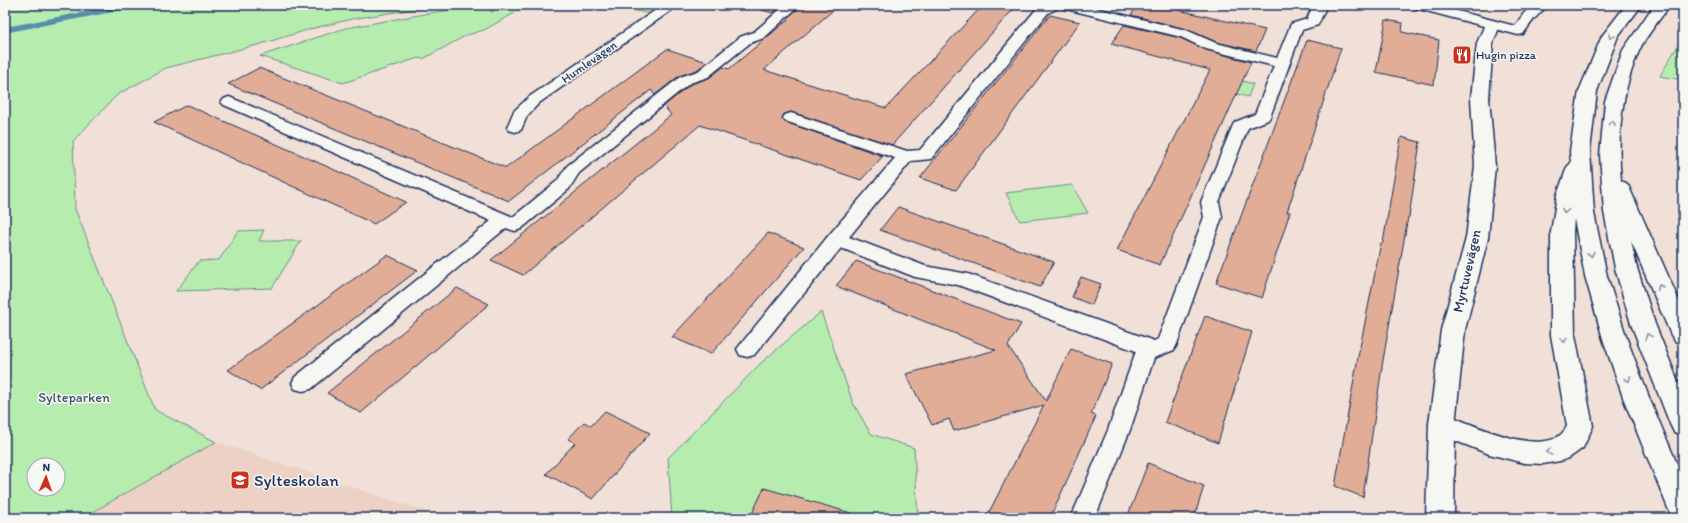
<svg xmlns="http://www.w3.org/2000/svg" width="1688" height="523" viewBox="0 0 1688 523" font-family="Itim,sans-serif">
	<rect width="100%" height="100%" fill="#f0e0d7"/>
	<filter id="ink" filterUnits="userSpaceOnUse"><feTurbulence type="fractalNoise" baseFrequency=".025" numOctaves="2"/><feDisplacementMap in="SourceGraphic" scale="8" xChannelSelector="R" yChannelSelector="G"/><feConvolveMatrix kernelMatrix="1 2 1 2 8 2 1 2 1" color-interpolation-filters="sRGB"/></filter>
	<g filter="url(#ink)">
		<path fill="#ecd1c4" d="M216,442L446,518H82Z"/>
		<path fill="#b6edaf" stroke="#688e86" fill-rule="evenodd" d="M5,5H439L352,19L314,28L261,44L166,68L117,95L73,141L75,209L155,410L216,442L82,518H5ZM34,465H58V489H34Z
			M483,5H493L494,7L491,13L497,6L496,5H529L484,30L467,35L423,59L418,58L343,83L260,56L346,28L430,13Z
			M613,5H661L649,14Z
			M1683,39V80L1660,76L1678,45Z
			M1227,77L1253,84L1248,97L1221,90Z
			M1072,185L1088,213L1020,221L1006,193Z
			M264,230L259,241H301L272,288L176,291L199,261L219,260L238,231Z
			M821,312L853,403L871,434L914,448L918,518H672L668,458L762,362Z"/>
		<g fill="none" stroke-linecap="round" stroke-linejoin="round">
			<path stroke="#588eab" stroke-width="5.5" d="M5,30L134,5"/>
		</g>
		<path fill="#e2ad97" stroke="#1b2f5e" d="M763,5H783L773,13L762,10Z
			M801,5H839L764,70L886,108L983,5H1017L892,145L791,112L784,114L782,119L785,122L883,156L861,180L700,125L523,275L491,260L671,115L664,106L691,84L709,78L723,67L729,69L790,18H788Z
			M1138,5H1157L1265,30L1256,51L1216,42L1186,29L1131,15Z
			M1050,15L1080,22L956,190L920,178Z
			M1386,20L1403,23L1402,32L1439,40L1434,85L1376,72Z
			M1124,25L1180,38L1206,50L1251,62L1160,265L1117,250L1210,70L1111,44Z
			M1307,40L1341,48L1287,212H1290L1262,298L1216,283Z
			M667,49L707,62L697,70L679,76L655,95L651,90L509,201L228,84L259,68L506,168Z
			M187,105L299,154L406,202L374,224L154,122Z
			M1401,137L1420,142L1409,217H1408L1382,366L1363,497L1335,486L1358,357L1381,243H1383Z
			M898,207L1054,262L1040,287L880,230Z
			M768,233L804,247L711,354L672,337Z
			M387,255L418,270L260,390L228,370Z
			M856,261L1021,324L1008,346L1046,401L1071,349L1112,364L1091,414L1096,416L1050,518H986L1044,405L954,431L949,419L932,425L906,374L996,350L836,286Z
			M1081,277L1101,284L1092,305L1072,297Z
			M457,288L489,304L361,413L327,393Z
			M1205,316L1252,332L1218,443L1165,422Z
			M605,411L650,433L593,499L546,474L575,443L568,439L584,422L591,426Z
			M1148,463L1204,486L1194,518H1127Z
			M764,488L851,513V518H750Z"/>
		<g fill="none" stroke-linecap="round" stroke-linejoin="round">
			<g stroke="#1b2f5e" stroke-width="3">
				<path id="minor" d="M663,5H679L539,103L527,116L521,130L515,132L509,130L507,127L514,111L529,97Z
					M785,5H800L764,38L750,43L708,77L690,83L579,173L569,189L521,229L515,231L506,228L311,389L303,391L295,389L292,383L295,377L491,221L224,105L221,102L224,99L229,97L234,99L513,217L557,181L567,166L680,77L698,71L740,37L754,32Z
					M1043,5H1060L1058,8L1048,13L931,159L911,161L849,237L925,266L968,274L1154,341L1158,339L1204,217L1201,202L1233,125L1235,122L1255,114L1274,66L1206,49L1181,37L1062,8L1060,5H1083L1186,30L1216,43L1277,58L1291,24L1307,19L1313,5H1327L1318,25L1302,30L1270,117L1268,120L1248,128L1219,202L1222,217L1177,344L1174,350L1154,358L1130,430L1095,518H1071L1108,430L1136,351L958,285L915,277L841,248L754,355L747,357L740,355L737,349L829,235L895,158L785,121L783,118L785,115L791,113L797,115L907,151L920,150L1038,7Z
					M1413,5H1435L1515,26L1524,13L1533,5H1548L1534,19L1523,34L1518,35L1415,8Z"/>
			</g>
			<g stroke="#1b2f5e" stroke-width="3">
				<path id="tertiary" d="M1492,20L1498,22L1500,25L1493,43L1489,98L1495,166L1488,238L1465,330L1455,424L1454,518H1426L1429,424L1441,330L1466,238L1475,166L1471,98L1477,43L1486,22Z"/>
			</g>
			<g stroke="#1b2f5e" stroke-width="3">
				<path id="trunk" d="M1626,5H1642L1618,36L1597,91L1590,151L1594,213L1607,276L1627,339L1650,400L1683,478V518H1672L1624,400L1603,339L1585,276L1574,219L1573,232L1575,335L1593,426L1583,448L1569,458L1560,461L1543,464L1524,463L1489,454L1433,432L1429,424L1433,416L1442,413C1469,422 1550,464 1567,426L1551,335V232L1557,195L1567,167L1571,163L1570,151L1579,91L1602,36Z
					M1654,5H1670C1661,18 1645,37 1639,51C1621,92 1617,137 1621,181L1626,183L1629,187L1683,310V344L1675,341L1671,335L1631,241L1637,268L1655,324L1683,394V435L1674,432L1670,424L1631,324L1615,268L1604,212L1600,155L1605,101L1623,50Z"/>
			</g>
			<use href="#minor" fill="#f6f6f2" fill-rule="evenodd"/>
			<use href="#tertiary" fill="#f6f6f2" fill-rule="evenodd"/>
			<use href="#trunk" fill="#f6f6f2" fill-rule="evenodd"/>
		</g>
		<defs><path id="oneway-chevron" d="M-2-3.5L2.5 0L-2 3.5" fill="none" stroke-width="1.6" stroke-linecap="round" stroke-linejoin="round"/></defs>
		<g stroke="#8892a8">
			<use href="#oneway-chevron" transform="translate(1611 36) rotate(121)"/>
			<use href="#oneway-chevron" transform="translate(1612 123) rotate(-85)"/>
			<use href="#oneway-chevron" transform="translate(1565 211) rotate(98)"/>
			<use href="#oneway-chevron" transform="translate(1591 254) rotate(78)"/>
			<use href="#oneway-chevron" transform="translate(1660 287) rotate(-113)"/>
			<use href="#oneway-chevron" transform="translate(1648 336) rotate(-110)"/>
			<use href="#oneway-chevron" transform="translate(1564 340) rotate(81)"/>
			<use href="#oneway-chevron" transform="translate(1628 379) rotate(68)"/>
			<use href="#oneway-chevron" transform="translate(1549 452) rotate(168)"/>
		</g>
	</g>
	<defs>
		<g id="restaurant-square" transform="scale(1)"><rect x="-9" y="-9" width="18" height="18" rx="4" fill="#c8321e" stroke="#f6f6f2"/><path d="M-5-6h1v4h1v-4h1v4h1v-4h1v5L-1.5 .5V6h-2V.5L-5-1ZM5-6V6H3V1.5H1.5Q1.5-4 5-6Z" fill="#fff"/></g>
		<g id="school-square" transform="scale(1)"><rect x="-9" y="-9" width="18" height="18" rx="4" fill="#c8321e" stroke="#f6f6f2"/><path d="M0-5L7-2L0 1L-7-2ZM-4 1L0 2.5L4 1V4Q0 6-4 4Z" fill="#fff"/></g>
	</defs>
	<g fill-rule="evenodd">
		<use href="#restaurant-square" x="1462" y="55"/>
		<use href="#school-square" x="240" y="480"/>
	</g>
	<g text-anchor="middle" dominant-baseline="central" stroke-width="3" stroke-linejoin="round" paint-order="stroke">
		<g font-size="12" fill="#1b2f5e" stroke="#f6f6f2" text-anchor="start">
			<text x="1476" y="55">Hugin pizza</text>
		</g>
		<g font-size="12" fill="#1b2f5e" stroke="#f6f6f2">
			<text transform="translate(589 62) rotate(-35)">Humlevägen</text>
		</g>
		<g font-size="14" fill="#1b2f5e" stroke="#f6f6f2">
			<text transform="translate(1467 271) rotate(-77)">Myrtuvevägen</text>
		</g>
		<g font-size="14" fill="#3a556e" stroke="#f6f6f2">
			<text x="74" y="397">Sylteparken</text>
		</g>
		<g font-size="17" fill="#1b2f5e" stroke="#f6f6f2" text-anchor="start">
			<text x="254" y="480">Sylteskolan</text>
		</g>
	</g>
	<rect width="1688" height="523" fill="none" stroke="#f6f6f2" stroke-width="20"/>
	<rect x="10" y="10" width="1668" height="503" fill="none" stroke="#1b2f5e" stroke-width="1.5" filter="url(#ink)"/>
	<g transform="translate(46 477) rotate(2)"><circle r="19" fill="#f6f6f2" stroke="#9ea6b7"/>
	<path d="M0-3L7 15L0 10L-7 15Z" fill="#c8321e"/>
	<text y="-6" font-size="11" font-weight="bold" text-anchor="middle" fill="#1b2f5e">N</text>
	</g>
</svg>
